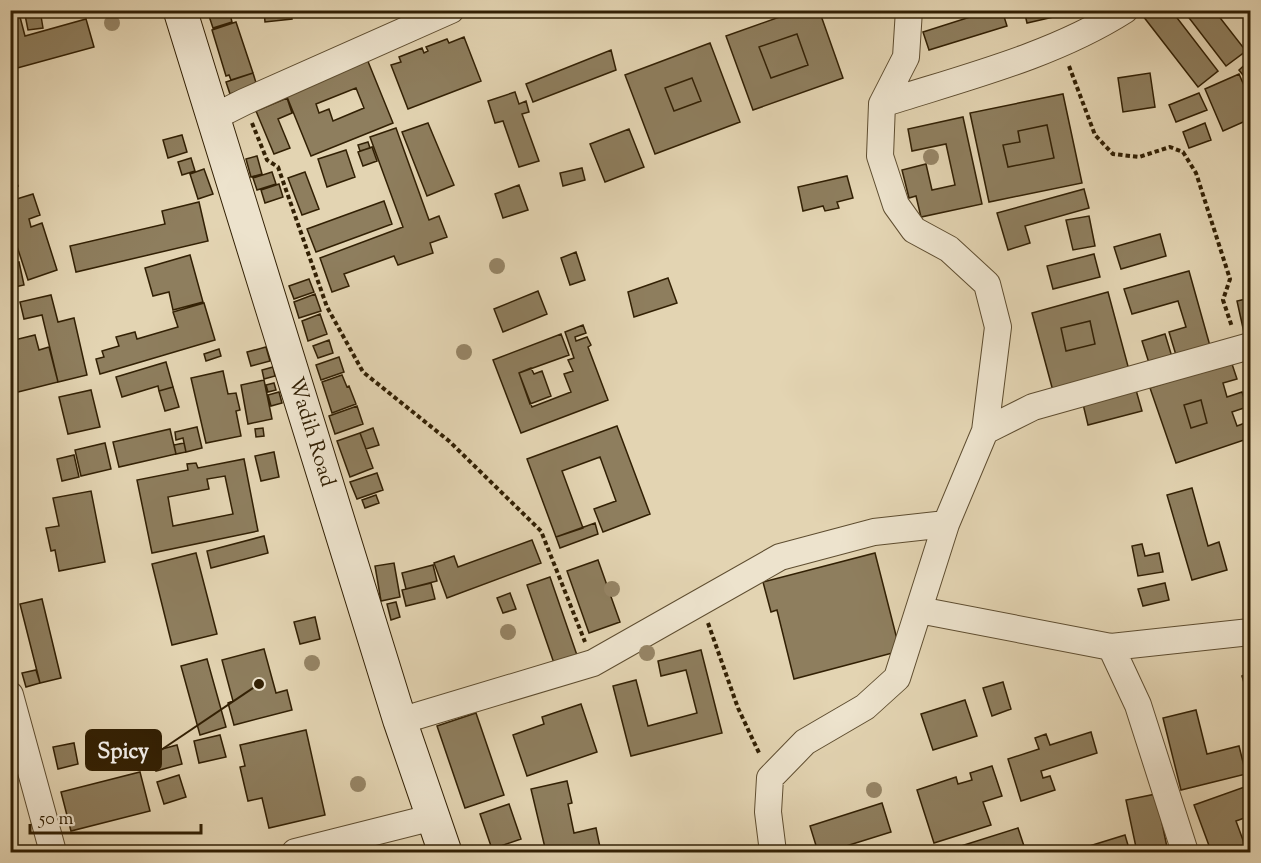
<svg xmlns="http://www.w3.org/2000/svg" width="1261" height="863" viewBox="0 0 1261 863" font-family="'Sorts Mill Goudy',serif">
	<rect width="100%" height="100%" fill="#e3d4b2"/>
	<filter id="stains"><feTurbulence type="fractalNoise" baseFrequency=".00333" numOctaves="4"/><feColorMatrix values="0 0 0 0 .2 0 0 0 0 .09 0 0 0 0 .02 0 0 0 .5 -.17"/></filter>
	<radialGradient id="worn" r=".72"><stop offset=".6" stop-color="#630" stop-opacity="0"/><stop offset="1" stop-color="#630" stop-opacity=".3"/></radialGradient>
	<path fill="#8e7e5e" stroke="#322004" stroke-width="1.5" fill-rule="evenodd" d="M24,10H40L43,28L28,30Z
		M207,10H229L232,22L213,28Z
		M264,10H291L292,19L265,22Z
		M376,10H401V13L377,17Z
		M799,10H819L843,78L753,110L726,36ZM797,34L808,65L771,78L759,47Z
		M992,10H1002L1007,26L929,50L923,32Z
		M1024,10H1057L1058,16L1027,23Z
		M1057,10H1074L1075,12L1058,16Z
		M1150,10H1171L1218,71L1198,87L1143,16Z
		M1183,10H1214L1246,51L1226,66Z
		M20,17L25,36L86,19L94,47L10,70V19Z
		M236,22L253,73L231,80L229,75L226,76L212,30Z
		M797,34L808,65L771,78L759,47Z
		M464,37L481,81L408,109L391,65L401,62L399,57L422,48L424,53L428,51L426,47L447,39L449,43Z
		M710,43L740,122L655,154L625,75ZM692,78L701,101L674,111L665,88Z
		M611,50L616,70L533,102L526,84Z
		M367,59L393,123L311,156L285,92ZM356,88L364,108L333,121L329,109L319,113L316,104Z
		M1250,60V84L1239,70Z
		M253,73L257,86L230,94L226,82Z
		M1150,73L1155,107L1123,112L1118,78Z
		M1239,74L1250,99V119L1223,131L1205,89Z
		M692,78L701,101L674,111L665,88Z
		M515,92L519,104L526,101L529,112L522,114L539,161L519,167L503,121L495,123L488,101Z
		M1199,93L1207,110L1176,122L1169,105Z
		M1063,94L1082,183L989,202L970,113ZM1047,125L1054,158L1008,167L1003,145L1020,142L1018,131Z
		M287,98L292,113L278,119L290,148L274,154L256,111Z
		M963,117L982,204L921,217L916,196L909,198L902,170L926,164L932,190L955,185L946,144L912,151L908,129Z
		M428,123L454,185L427,196L402,132Z
		M1205,123L1211,140L1189,148L1183,132Z
		M1047,125L1054,158L1008,167L1003,145L1020,142L1018,131Z
		M396,128L429,220L439,216L447,237L430,243L433,253L398,265L394,256L344,274L349,286L332,292L320,258L403,227L370,137Z
		M629,129L644,167L605,182L590,144Z
		M182,135L187,152L168,158L163,140Z
		M368,142L370,148L360,151L358,145Z
		M372,147L377,161L363,166L358,152Z
		M346,150L355,177L327,187L318,159Z
		M257,156L262,174L251,177L246,159Z
		M191,158L195,171L182,175L178,162Z
		M10,166L18,186L10,189Z
		M582,168L585,180L563,186L560,173Z
		M204,169L213,194L198,199L190,174Z
		M272,172L276,184L257,190L253,178Z
		M305,172L319,209L302,215L288,178Z
		M847,176L853,198L837,202L839,208L825,211L823,206L803,211L798,187Z
		M279,184L283,197L265,203L261,190Z
		M519,185L528,210L503,218L495,194Z
		M1084,189L1089,208L1025,226L1030,243L1008,250L997,213Z
		M33,194L40,215L29,219L31,227L42,223L57,270L28,280L12,231L10,232V201Z
		M384,201L392,224L316,252L307,229Z
		M199,202L208,241L76,272L70,246L165,224L162,211Z
		M1089,216L1095,246L1073,250L1066,220Z
		M1160,234L1166,256L1121,269L1114,247Z
		M576,252L585,280L570,285L561,258Z
		M1094,254L1100,277L1053,289L1047,266Z
		M190,255L203,302L173,310L169,292L153,296L145,268Z
		M19,262L24,285L10,288V264Z
		M1189,271L1210,346L1176,355L1169,332L1186,327L1178,301L1132,314L1124,289Z
		M668,278L677,303L634,317L628,292Z
		M309,279L314,292L294,299L289,286Z
		M10,290H12L16,305L10,306Z
		M538,291L547,314L503,332L494,309Z
		M1108,292L1129,370L1053,391L1032,313ZM1090,321L1095,344L1066,351L1061,328Z
		M315,294L321,311L299,318L294,302Z
		M51,295L58,322L74,318L87,375L58,382L42,315L24,319L20,302Z
		M1250,298V336L1245,337L1237,301Z
		M204,303L215,340L100,374L96,359L104,357L102,351L119,346L116,337L135,332L137,339L178,327L173,312Z
		M320,314L327,334L308,341L302,321Z
		M1090,321L1095,344L1066,351L1061,328Z
		M583,325L586,333L575,337L576,341L587,337L591,345L588,347L608,400L521,433L493,360L561,334L569,355L519,373L532,407L571,392L564,374L573,371L568,360L574,358L565,332Z
		M1165,334L1172,357L1149,363L1142,341Z
		M35,335L39,350L49,347L58,382L10,394V341Z
		M329,340L333,353L318,358L313,346Z
		M266,347L270,361L251,366L247,352Z
		M219,349L221,356L206,361L204,354Z
		M339,357L344,372L321,380L316,365Z
		M1231,361L1237,379L1223,383L1227,397L1242,392L1247,407L1232,412L1237,426L1250,421V438L1176,463L1150,388ZM1201,400L1207,423L1191,428L1184,405Z
		M166,362L173,387L159,391L158,386L122,397L116,377Z
		M273,367L275,376L264,379L262,370Z
		M531,368L534,374L542,371L551,396L530,404L519,373Z
		M223,371L228,394L236,393L240,410L236,411L241,436L206,443L191,378Z
		M342,375L347,387L349,386L356,404L332,413L322,382Z
		M264,380L272,419L248,424L241,385Z
		M274,383L276,390L268,392L266,385Z
		M173,387L179,407L165,411L159,391Z
		M91,390L100,427L68,434L59,397Z
		M1136,390L1142,411L1088,425L1083,404Z
		M279,392L282,403L271,406L268,395Z
		M1201,400L1207,423L1191,428L1184,405Z
		M357,406L363,424L335,434L329,416Z
		M617,426L650,514L603,532L594,509L616,501L600,457L562,471L583,528L556,537L527,459Z
		M197,427L202,448L186,452L183,438L176,440L175,432Z
		M263,428L264,436L256,437L255,429Z
		M373,428L379,445L366,449L360,433Z
		M170,429L176,454L119,467L113,442Z
		M360,433L373,468L350,477L337,441Z
		M105,443L111,469L81,476L75,450Z
		M184,443L186,452L176,454L174,445Z
		M274,452L279,477L261,481L255,456Z
		M74,455L79,477L62,481L57,459Z
		M244,459L258,531L152,553L137,480L188,470L187,464L196,463L198,468ZM225,476L233,514L173,526L168,497L209,489L207,479Z
		M377,473L383,490L357,499L350,482Z
		M1192,488L1208,546L1219,542L1227,570L1192,580L1167,495Z
		M91,491L105,562L59,571L55,550L51,551L46,528L59,526L53,498Z
		M376,495L379,503L365,508L362,500Z
		M595,523L598,534L560,548L556,537Z
		M264,536L268,553L211,568L207,551Z
		M532,540L541,563L447,598L434,563L454,556L458,567Z
		M1142,544L1145,556L1159,553L1163,572L1138,576L1132,546Z
		M196,553L217,634L172,645L152,564Z
		M875,553L900,651L794,679L777,610L771,612L763,582Z
		M598,560L620,622L589,633L567,571Z
		M394,563L400,597L381,601L375,566Z
		M433,565L437,581L406,589L402,573Z
		M550,577L579,661L556,669L527,585Z
		M431,583L435,599L406,606L402,590Z
		M1165,583L1169,600L1143,606L1138,589Z
		M510,593L516,609L503,613L497,598Z
		M42,599L61,678L40,683L20,604Z
		M396,602L400,617L391,620L387,604Z
		M315,617L320,639L300,644L294,622Z
		M264,649L276,693L287,690L292,710L234,725L228,703L233,701L222,660Z
		M701,650L722,733L631,756L613,686L636,680L648,726L697,713L686,670L661,676L658,661Z
		M207,659L226,727L200,735L181,666Z
		M36,670L40,683L26,687L22,673Z
		M1250,673V703L1242,676Z
		M1003,682L1011,709L992,716L983,688Z
		M965,700L977,736L933,750L921,714Z
		M581,704L597,752L527,776L513,735L544,724L542,717Z
		M1196,710L1207,754L1239,746L1246,774L1181,790L1163,718Z
		M476,713L504,795L465,808L437,726Z
		M306,730L325,815L269,828L262,798L248,801L240,767L245,766L240,745Z
		M1091,732L1097,753L1041,771L1043,778L1050,776L1055,790L1021,801L1008,759L1039,749L1035,738L1046,734L1050,745Z
		M220,735L226,757L199,763L194,741Z
		M74,743L78,764L58,769L53,747Z
		M177,745L182,764L156,771L151,752Z
		M992,766L1002,796L983,802L991,825L934,843L917,790L956,777L958,784L972,780L970,773Z
		M140,772L150,811L71,831L61,792Z
		M179,775L186,797L164,804L157,782Z
		M567,781L572,803L568,804L574,833L596,828L601,852H546L531,789Z
		M1250,785V816L1236,821L1247,851L1250,849V852H1219L1217,849L1211,851L1194,805Z
		M1156,794L1168,852H1137L1126,800Z
		M882,803L891,832L827,852H818L810,826Z
		M509,804L521,839L492,849L480,814Z
		M1018,828L1026,852H942Z
		M1125,835L1130,852H1070Z"/>
	<g fill="none" stroke-linecap="round" stroke-linejoin="round">
		<g stroke="#5e4d30" stroke-width="28">
			<path id="street" d="M882,104C963,78 1053,56 1125,10
				M214,117L244,102L451,10
				M985,431L1033,407L1250,346
				M919,610L1111,647L1250,632
				M1111,647L1138,705L1185,852
				M10,695L53,852
				M400,721L593,663L780,557L874,532L946,524
				M295,852L434,817
				M773,852L768,812L770,778L805,742L865,707L897,678L946,524L985,431L998,327L987,284L949,249L914,230L896,205L880,156L882,104L906,57L909,10"/>
		</g>
		<g stroke="#322004" stroke-width="35">
			<g id="secondary">
				<path id="s1" d="M180,10L400,721L445,852"/>
			</g>
		</g>
		<path stroke="#322004" stroke-width="4" stroke-dasharray="4.5 3" stroke-linecap="butt" d="M1069,66L1095,135L1113,154L1139,157L1170,147L1183,152L1196,173L1230,279L1223,300L1232,327
			M252,123L267,160L278,167L327,307L363,372L449,441L541,531L585,642
			M708,623L738,708L760,755"/>
		<use href="#street" stroke="#ede3cd" stroke-width="26"/>
		<use href="#secondary" stroke="#ede3cd" stroke-width="33"/>
	</g>
	<g fill="#968566">
		<circle cx="112" cy="23" r="8"/>
		<circle cx="931" cy="157" r="8"/>
		<circle cx="497" cy="266" r="8"/>
		<circle cx="464" cy="352" r="8"/>
		<circle cx="612" cy="589" r="8"/>
		<circle cx="508" cy="632" r="8"/>
		<circle cx="647" cy="653" r="8"/>
		<circle cx="312" cy="663" r="8"/>
		<circle cx="358" cy="784" r="8"/>
		<circle cx="874" cy="790" r="8"/>
	</g>
	<g text-anchor="middle" dominant-baseline="central" stroke-width="6" stroke-linejoin="round" paint-order="stroke">
		<g font-size="21" fill="#322004" stroke="#ede3cd">
			<text stroke="none"><textPath href="#s1" startOffset="442">Wadih Road</textPath></text>
		</g>
	</g>
	<path fill="none" stroke="#322004" stroke-width="2" d="M259 684L161 750"/>
	<circle fill="#322004" stroke="#ede3cd" stroke-width="2" cx="259" cy="684" r="6"/>
	<rect fill="#322004" stroke="#322004" stroke-width="2" x="86" y="730" width="75" height="40" rx="6"/>
	<g font-size="22" text-anchor="middle" font-weight="bold" fill="#fff">
		<text x="123" y="758">Spicy</text>
	</g>
	<rect width="1261" height="863" fill="none" stroke="#e3d4b2" stroke-width="36"/>
	<rect x="12" y="12" width="1237" height="839" fill="none" stroke="#322004" stroke-width="3"/>
	<rect x="18" y="18" width="1225" height="827" fill="none" stroke="#322004" stroke-width="1.5"/>
	<path d="M30 824v9h171v-9" fill="none" stroke="#322004" stroke-width="3"/>
	<text x="39" y="824" font-size="18" fill="#322004" stroke="#ede3cd" stroke-width="4.5" paint-order="stroke">50 m</text>
	<rect width="100%" height="100%" filter="url(#stains)"/>
	<rect width="100%" height="100%" fill="url(#worn)"/>
</svg>
